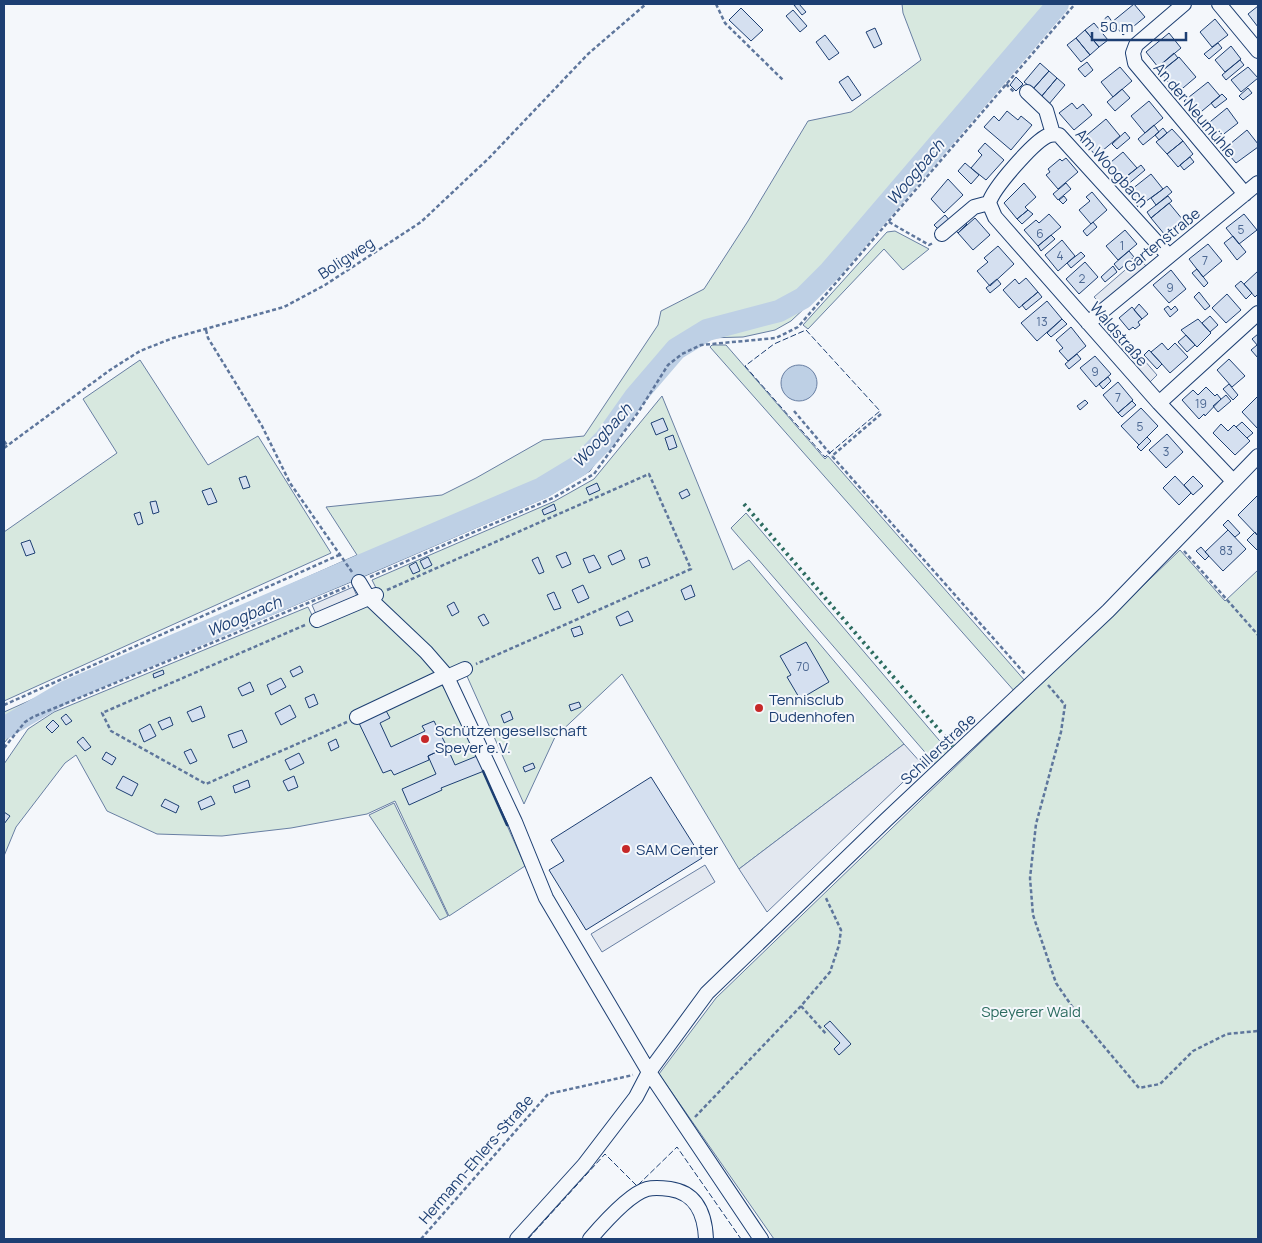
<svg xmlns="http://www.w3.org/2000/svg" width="1262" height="1243" viewBox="0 0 1262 1243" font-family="Manrope,sans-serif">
	<rect width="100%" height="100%" fill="#f4f7fb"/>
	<path fill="#d7e8df" stroke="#687fa3" d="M902,4H1067L825,289L791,321L775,330L743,337L705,338L678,351L657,373L590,471L547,497L351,582L27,716L4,743V712L357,555L326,507L442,495L476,478L543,440L584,436L658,325L661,311L704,289L748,221L808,121L851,112L921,60L903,13Z
		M895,231L929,249L903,270L884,249L808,329L803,325L887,232Z
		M712,345H726L825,459L828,456L1026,682L1016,693L710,347Z
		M140,360L208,465L258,436L331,553L4,701V532L117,453L83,399Z
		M662,396L733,570L749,560L904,744L739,869L622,674L555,737L524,804L462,665L440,682L451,699L525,866L449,916L395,801L367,814L291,828L222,836L157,834L107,811L76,755L65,763L16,827L4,856V764L28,729L54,712L308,607L317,625L381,598L372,580L555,501L594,479Z
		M746,513L950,753L936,765L731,528Z
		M1180,550L1225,601L1258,570V1239H774L659,1074L716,998Z
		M394,803L448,916L440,920L369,815Z"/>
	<path fill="#e3e8f0" stroke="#687fa3" d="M1139,258L1146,266L1102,305L1094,297Z
		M1117,329L1157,375L1150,382L1109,335Z
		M353,587L360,603L319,621L312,605Z
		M904,744L922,764L767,912L739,869Z
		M705,865L715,882L602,952L591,934Z"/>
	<path fill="#bed0e5" stroke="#687fa3" d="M781 383a18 18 0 1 1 36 0a18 18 0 1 1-36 0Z"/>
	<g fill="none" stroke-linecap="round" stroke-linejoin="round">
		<path stroke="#bed0e5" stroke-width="22" d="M4,728L67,691L542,488L580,465L605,439L634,398L676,349L707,330L779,311L803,298L830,271L1058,4"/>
	</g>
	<path fill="#d5e0f0" stroke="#1d3f73" d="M799,4L806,12L802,15L794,5Z
		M1134,4L1145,17L1123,35L1112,22Z
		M1258,6V27L1248,14Z
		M741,8L763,30L751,41L729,20Z
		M793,10L807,26L800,32L786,16Z
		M1108,16L1116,27L1111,31L1103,20Z
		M1215,19L1228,35L1212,47L1200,32Z
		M1094,23L1108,40L1099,47L1085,30Z
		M875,28L882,44L874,48L866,32Z
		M1085,30L1099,47L1090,55L1076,38Z
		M1169,33L1181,48L1158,67L1146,52Z
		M825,35L839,53L829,60L816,42Z
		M1076,38L1090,55L1081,62L1067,45Z
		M1218,43L1222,48L1209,59L1204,54Z
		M1231,46L1241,59L1225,72L1215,60Z
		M1174,53L1178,58L1162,71L1158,67Z
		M1179,57L1196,77L1177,93L1160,72Z
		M1240,60L1244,65L1226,80L1222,75Z
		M1087,62L1093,70L1085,77L1078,69Z
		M1040,63L1049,71L1033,89L1024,82Z
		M1120,67L1132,81L1113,97L1101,82Z
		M1248,67L1258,78L1241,92L1231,80Z
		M1049,71L1057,78L1041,97L1033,89Z
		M848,76L861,95L852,101L839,82Z
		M1016,77L1023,84L1016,91L1010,85Z
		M1057,78L1065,85L1049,104L1041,97Z
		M1208,82L1220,96L1196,116L1184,101Z
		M1248,88L1252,93L1243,100L1239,96Z
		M1122,89L1130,98L1115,111L1107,102Z
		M1222,94L1227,99L1215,108L1211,103Z
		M1149,101L1163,118L1145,133L1131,116Z
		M1072,103L1077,109L1083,104L1092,115L1074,130L1059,113Z
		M1227,108L1238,123L1216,140L1205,126Z
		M1007,111L1018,120L1021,116L1032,125L1011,150L984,127L994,116L999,121Z
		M1106,119L1120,136L1096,156L1082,139Z
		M1154,125L1159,132L1143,145L1138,139Z
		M1163,128L1167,133L1159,140L1155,135Z
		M1172,129L1183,141L1167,154L1156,142Z
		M1247,130L1258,144V147L1236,163L1224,149Z
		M1125,132L1130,138L1117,149L1112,144Z
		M1183,141L1193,154L1178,167L1167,154Z
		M985,143L1004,160L986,180L971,168L982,155L978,151Z
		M1123,152L1137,168L1118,183L1105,167Z
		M1190,157L1194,162L1184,170L1180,165Z
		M1066,158L1078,172L1058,189L1046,175L1050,172L1048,169L1060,159L1062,161Z
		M965,163L979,175L971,184L958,171Z
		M1141,165L1145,170L1126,186L1121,181Z
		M1151,174L1163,189L1138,207L1127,193Z
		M948,179L963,195L944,213L931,199Z
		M1024,183L1036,197L1025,207L1028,210L1017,219L1004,203Z
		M1066,183L1071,189L1058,200L1053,194Z
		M1167,186L1172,192L1156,205L1151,198Z
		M1092,192L1107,210L1091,224L1079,210L1090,201L1086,197Z
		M1064,196L1067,200L1063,204L1059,200Z
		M1168,196L1172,201L1151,218L1147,212Z
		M1169,203L1183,220L1165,235L1151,218Z
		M1028,210L1033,214L1022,224L1017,219Z
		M1049,214L1061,227L1038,246L1024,230L1036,220L1039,223Z
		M1244,214L1257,230L1239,244L1226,228Z
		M945,215L951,222L941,232L934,225Z
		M975,218L990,235L973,250L958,233Z
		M963,220L967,224L958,233L953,227Z
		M1093,222L1097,227L1087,236L1083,231Z
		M1125,230L1137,244L1118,260L1106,246Z
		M1051,235L1055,239L1041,251L1038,246Z
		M1233,236L1246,252L1237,260L1224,243Z
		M1062,240L1075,256L1058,271L1045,255Z
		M1208,244L1222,261L1203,277L1189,259Z
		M998,246L1014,264L990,286L977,271L988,262L984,258Z
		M1129,251L1134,257L1119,270L1114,264Z
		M1081,252L1085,256L1071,268L1067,263Z
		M1085,262L1098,277L1079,294L1066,279Z
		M1113,266L1117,272L1105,282L1101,277Z
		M1197,269L1208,283L1204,287L1192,273Z
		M1171,270L1186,289L1169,303L1153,285Z
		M1258,271V294L1255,297L1244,284Z
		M1026,278L1038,292L1019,308L1003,290L1015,279L1019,284Z
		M997,279L1001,284L990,293L986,288Z
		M1241,281L1252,293L1246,299L1235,286Z
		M1038,292L1042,297L1026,310L1022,305Z
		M1199,292L1210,306L1205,310L1194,297Z
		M1227,294L1241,310L1226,323L1212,308Z
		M1047,301L1062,319L1037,341L1021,323Z
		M1139,304L1148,314L1142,319L1134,310Z
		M1168,306L1171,310L1175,306L1178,310L1170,317L1164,309Z
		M1132,307L1142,319L1138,322L1140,325L1135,329L1133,327L1129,330L1119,318Z
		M1210,316L1218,325L1210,332L1202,323Z
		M1062,319L1067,324L1051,337L1047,333Z
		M1198,319L1211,333L1197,347L1181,330Z
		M1071,327L1086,346L1068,361L1059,351L1063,348L1056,340Z
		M1258,334V346L1252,339Z
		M1186,335L1195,345L1187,352L1178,342Z
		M1162,343L1168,350L1175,343L1188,357L1170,373L1151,352Z
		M1257,345L1258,346V358L1251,350Z
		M1149,350L1162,364L1157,369L1144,355Z
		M1077,354L1081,359L1069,369L1065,364Z
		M1095,356L1111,374L1096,387L1080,368Z
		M1229,359L1245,376L1232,387L1217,370Z
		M1108,377L1111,381L1103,389L1099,384Z
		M1118,382L1133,400L1118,413L1103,395Z
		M1229,384L1238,395L1233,400L1223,389Z
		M1206,387L1215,396L1217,394L1221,399L1205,416L1204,414L1199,419L1182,400L1193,390L1198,395Z
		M1226,395L1231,401L1218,412L1213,406Z
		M1258,396V429L1242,412Z
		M1085,400L1088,403L1080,410L1077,406Z
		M1132,401L1136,405L1122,417L1118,413Z
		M1141,408L1158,426L1139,445L1121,426Z
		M663,418L668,430L656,435L651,423Z
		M1242,422L1253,433L1247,438L1236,427Z
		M1221,424L1228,431L1234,425L1250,441L1235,455L1213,433Z
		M1167,434L1183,452L1166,468L1149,450Z
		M673,435L677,447L669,450L665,438Z
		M1147,437L1151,441L1141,451L1137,447Z
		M246,476L250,487L243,489L239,478Z
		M1175,476L1191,493L1179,505L1163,488Z
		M1193,476L1203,486L1193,495L1184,485Z
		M597,483L600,490L589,495L586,488Z
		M211,488L217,502L208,505L202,491Z
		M687,489L690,495L682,499L679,493Z
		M1257,496L1258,497V536L1238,515Z
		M156,501L159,512L153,514L150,502Z
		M554,504L556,510L544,515L542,510Z
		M140,512L143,523L138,525L134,514Z
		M1228,520L1240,533L1235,537L1223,525Z
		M1228,530L1246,549L1223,571L1205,552Z
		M1255,532L1258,536V551L1247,540Z
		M30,540L35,553L26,556L21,543Z
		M1201,547L1209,556L1205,560L1196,551Z
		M621,550L625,559L612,565L608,556Z
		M566,552L571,564L562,568L556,556Z
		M594,555L601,568L589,573L583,559Z
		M428,557L432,565L424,569L420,561Z
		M538,557L544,572L539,574L532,560Z
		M647,557L650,565L642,568L639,560Z
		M416,562L420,571L413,574L409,566Z
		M583,585L589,598L578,603L572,590Z
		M691,585L695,596L685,600L681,590Z
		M554,592L561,608L554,610L547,595Z
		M454,602L459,612L452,616L447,606Z
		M628,611L633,621L620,626L616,617Z
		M484,614L489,623L483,626L478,617Z
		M580,626L583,634L574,637L571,629Z
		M806,642L829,682L800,699L787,677L791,675L780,656Z
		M300,666L303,672L293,677L290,671Z
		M163,670L164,674L154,678L153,674Z
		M281,678L286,687L271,695L267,685Z
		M250,682L254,691L242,696L238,688Z
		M314,694L318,704L309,708L305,698Z
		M579,702L581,707L571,711L569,705Z
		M290,705L296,717L281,725L275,713Z
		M201,706L205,717L192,722L187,712Z
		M384,707L390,718L380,723L391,747L425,731L422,726L434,721L447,747L428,756L429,760L394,775L391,770L383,773L357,719Z
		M510,711L513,719L504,723L501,715Z
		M66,714L72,721L66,725L61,718Z
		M170,717L173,725L162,730L158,722Z
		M53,720L59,726L52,733L46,727Z
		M150,724L156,736L144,742L139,730Z
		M242,730L247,742L233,748L228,735Z
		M83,737L91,747L85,751L77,742Z
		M336,739L339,747L331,751L328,743Z
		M447,747L455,765L477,756L484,771L441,788L442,790L409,805L402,789L436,774L428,756Z
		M191,749L197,761L190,764L184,752Z
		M106,752L116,758L112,765L102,759Z
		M299,753L304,763L290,770L285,760Z
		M533,763L535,768L525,772L523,767Z
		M123,776L138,784L132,796L116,788Z
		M294,776L298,787L288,791L283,781Z
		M651,777L702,858L586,930L549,870L564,861L551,840Z
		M248,780L250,787L235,793L233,786Z
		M211,796L215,804L201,810L198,802Z
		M165,799L179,806L176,813L161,806Z
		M4,812L10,816L4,824Z
		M830,1021L851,1044L839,1055L834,1049L840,1043L824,1026Z"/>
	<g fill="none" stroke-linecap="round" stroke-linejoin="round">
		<g stroke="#1d3f73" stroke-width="16">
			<path id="minor" d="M1184,4L1136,45L1133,53L1135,63L1245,194
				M1219,4L1258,51
				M1027,92L1046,110L1053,134
				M989,203L995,217L1159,403L1233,481
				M989,203C993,188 1033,143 1047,136C1051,134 1054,134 1059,135L1168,255
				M942,234L974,207L989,203
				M1088,323L1258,183
				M1159,403L1258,313
				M359,582L368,597L426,652L446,675L515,822L546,898L649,1072L761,1239
				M317,620L376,595
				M447,677L465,669
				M357,717L446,675
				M517,1239L584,1165L636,1097L649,1072L707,993L886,820L1108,611L1258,456
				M590,1239C602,1225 629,1194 647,1189C654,1187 663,1188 670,1189C697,1193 705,1215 706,1239"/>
		</g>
		<path stroke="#5e769c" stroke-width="2.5" stroke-dasharray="4 2.5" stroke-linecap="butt" d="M716,4L725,23L784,81
			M1006,84L1014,92
			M889,222L929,245L933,243
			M206,330L208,338L262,426L290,483L352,572
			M794,411L832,456
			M881,414L832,456L1025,674
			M4,441L7,445
			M4,448L110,370L140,351L173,338L284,307L325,285L421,222L489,158L588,54L646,4
			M1184,551L1258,635
			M370,577L553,498L594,474L639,411L668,365L682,354L701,345L776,338L798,327L1075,4
			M387,590L649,474L691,569L476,664
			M305,625L102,713L111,731L206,784L347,722
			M1048,685L1065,705L1061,732L1036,824L1030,878L1033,915L1056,983L1080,1018L1139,1088L1160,1084L1193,1051L1227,1034L1258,1031
			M4,705L339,555
			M4,748L25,722L33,717L349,586
			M801,1006L827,1035
			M695,1117L801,1006L830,972L839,945L841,930L825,896
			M421,1239L548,1094L633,1075"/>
		<use href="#minor" stroke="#f4f7fb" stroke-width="14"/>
		<path stroke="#2c6c60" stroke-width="4" stroke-dasharray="2.5 4" stroke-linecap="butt" d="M744,504L953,746"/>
		<path stroke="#1d3f73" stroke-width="1" stroke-dasharray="6 2.5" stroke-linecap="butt" d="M806,330L880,411L825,457L745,366L774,344Z
			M528,1239L605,1154L637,1186L677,1147L741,1239"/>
		<path stroke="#1d3f73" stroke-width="2.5" d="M483,771L507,825"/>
	</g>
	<g fill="#c62828" stroke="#f4f7fb" stroke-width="2">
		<circle cx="759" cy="708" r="5"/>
		<circle cx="425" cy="739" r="5"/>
		<circle cx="626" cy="849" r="5"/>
	</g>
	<g text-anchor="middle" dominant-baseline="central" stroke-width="4" stroke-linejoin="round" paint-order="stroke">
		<g font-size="12" fill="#4b6792">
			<text x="1241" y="229">5</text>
			<text x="1040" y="233">6</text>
			<text x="1122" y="245">1</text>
			<text x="1060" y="255">4</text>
			<text x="1205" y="260">7</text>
			<text x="1082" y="278">2</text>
			<text x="1170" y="287">9</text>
			<text x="1042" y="321">13</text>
			<text x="1095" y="371">9</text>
			<text x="1118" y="397">7</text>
			<text x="1201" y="403">19</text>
			<text x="1140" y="426">5</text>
			<text x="1166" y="451">3</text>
			<text x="1226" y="550">83</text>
			<text x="803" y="666">70</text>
		</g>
		<g font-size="15" fill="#1d3f73" stroke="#f4f7fb">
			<text transform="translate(1195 110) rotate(50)">An der Neumühle</text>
			<text transform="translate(1112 168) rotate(48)">Am Woogbach</text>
			<text transform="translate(1162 240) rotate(-39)">Gartenstraße</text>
			<text transform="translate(346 258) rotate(-33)">Boligweg</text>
			<text transform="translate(1119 334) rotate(49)">Waldstraße</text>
			<text transform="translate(938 749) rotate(-43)">Schillerstraße</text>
			<text transform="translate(476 1159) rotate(-49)">Hermann-Ehlers-Straße</text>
		</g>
		<g font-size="15" fill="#1d3f73" stroke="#f4f7fb" text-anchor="start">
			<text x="769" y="699">Tennisclub<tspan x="769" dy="17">Dudenhofen</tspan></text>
			<text x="435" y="730">Schützengesellschaft<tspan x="435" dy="17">Speyer e.V.</tspan></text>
			<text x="636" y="849">SAM Center</text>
		</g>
		<g font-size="15" fill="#2c6c60" stroke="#f4f7fb">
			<text x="1031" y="1011">Speyerer Wald</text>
		</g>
		<g font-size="16" font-style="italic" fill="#1d3f73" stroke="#f4f7fb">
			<text transform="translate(915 172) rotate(-50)">Woogbach</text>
			<text transform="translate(602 435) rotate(-48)">Woogbach</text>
			<text transform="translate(244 616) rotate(-23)">Woogbach</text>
		</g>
	</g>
	<rect width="1262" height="1243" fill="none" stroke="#1d3f73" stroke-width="10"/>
	<path d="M1092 32v8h94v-8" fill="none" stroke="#1d3f73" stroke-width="2.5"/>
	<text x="1100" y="32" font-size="15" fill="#1d3f73" stroke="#f4f7fb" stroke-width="4" paint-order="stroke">50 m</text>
</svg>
